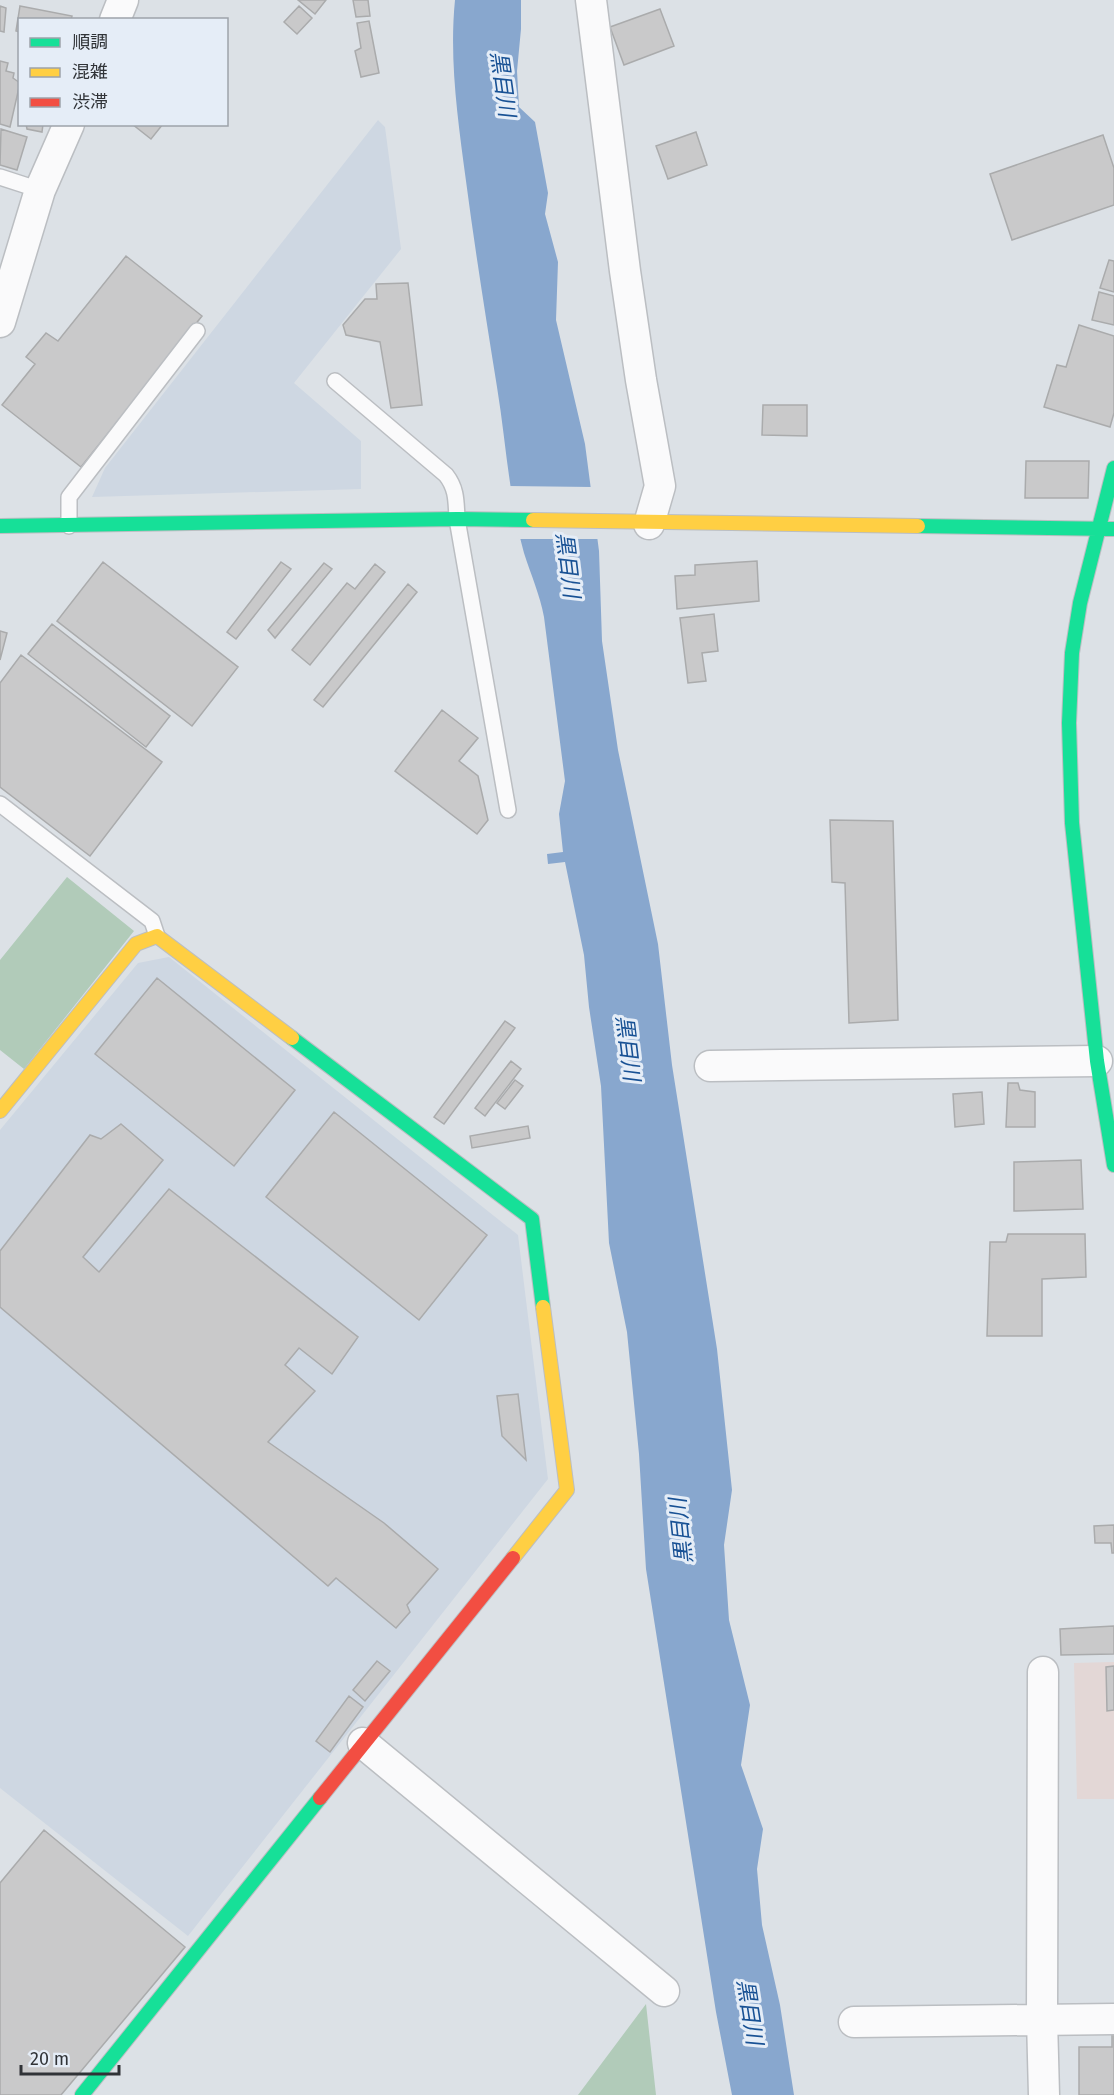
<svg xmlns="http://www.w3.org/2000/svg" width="1114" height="2095" viewBox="0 0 1114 2095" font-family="'Fira Sans','Noto Sans JP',sans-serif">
	<rect width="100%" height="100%" fill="#dce1e6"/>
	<path fill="#e3d7d6" d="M1114,1662V1799H1077L1074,1663Z"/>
	<path fill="#ced7e2" d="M378,120L385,127L401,249L294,383L361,441V489L92,497L105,468Z
		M169,957L518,1235L548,1479L188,1936L0,1788V1130L138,963Z"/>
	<path fill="#b1cbb9" d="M67,877L134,931L24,1069L0,1050V960Z
		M646,2004L656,2095H578Z"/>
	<path fill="#88a7ce" d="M455,0H521V29L517,71L519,107L535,122L548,193L545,214L558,262L556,320L585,444L599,551L602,641L618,750L658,944L672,1065L717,1349L732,1490L724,1545L729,1620L750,1705L741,1765L763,1829L757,1869L762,1925L780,2005L794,2095H732L716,2012L646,1569L639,1454L627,1332L609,1243L601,1086L589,1007L584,955L565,862L548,864L547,854L563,852L559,814L565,781L544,617C540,595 531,575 524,553C509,499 506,442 497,387C486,318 475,250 466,181C458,121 449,60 455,0Z"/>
	<path fill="#dce1e6" d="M508,486L592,487L600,539H519Z"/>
	<path fill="#c9c9ca" stroke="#aaabac" stroke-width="1.5" d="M298,0H326L315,14Z
		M353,0H368L370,16L356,17Z
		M0,6L6,8L4,32L0,31Z
		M20,6L72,16L71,20H20V32L16,31Z
		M299,6L312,18L297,34L284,22Z
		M660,9L674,46L624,65L610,27Z
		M369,21L379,73L361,77L355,51L361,48L357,23Z
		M0,61L8,63L6,71L14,73L13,78L20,83L10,127L0,124Z
		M26,124H43L42,132L27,129Z
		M132,124H163L151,139Z
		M1,129L27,137L17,170L0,165Z
		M696,132L707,165L668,179L656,146Z
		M1103,135L1114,168V205L1012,240L990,174Z
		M126,256L202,316L81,467L2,405L35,364L26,357L46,333L58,341Z
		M1109,260L1114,261V292L1100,288Z
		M408,283L422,405L391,408L380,342L346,335L343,325L365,299H377L376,284Z
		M1099,292L1114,296V325L1092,320Z
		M1079,325L1114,336V413L1110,427L1044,407L1057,365L1066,367Z
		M763,405H807V436L762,435Z
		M1026,461H1089L1088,498H1025Z
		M757,561L759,601L677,609L675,576L695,575V565Z
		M103,562L238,667L192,726L57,621Z
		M281,562L291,569L236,639L227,632Z
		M324,563L332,569L275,638L268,630Z
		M375,564L385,572L310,665L292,650L347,583L355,589Z
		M408,584L417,592L323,707L314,700Z
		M714,614L718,651L702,653L706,681L688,683L680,618Z
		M52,624L170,716L146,747L28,654Z
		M0,631L7,633L0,660Z
		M21,655L162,762L90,856L0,787V683Z
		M442,710L478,738L459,761L478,776L488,820L477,834L395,771Z
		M830,820L893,821L898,1020L849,1023L845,883L832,882Z
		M157,978L295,1090L234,1166L95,1054Z
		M505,1021L515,1028L444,1124L434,1117Z
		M511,1061L521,1069L485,1116L475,1108Z
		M515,1080L523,1086L505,1109L497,1103Z
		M1008,1083H1018L1020,1090L1035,1092V1127H1006Z
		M982,1092L984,1124L955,1127L953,1094Z
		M334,1112L487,1235L419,1320L266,1197Z
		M121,1124L163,1160L83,1257L99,1272L169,1189L358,1337L332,1374L299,1348L285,1365L315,1391L268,1442L384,1523L438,1569L407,1605L410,1612L396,1628L336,1578L328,1586L0,1307V1251L90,1135L101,1139Z
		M528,1126L530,1138L472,1148L470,1136Z
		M1081,1160L1083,1209L1014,1211V1162Z
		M1008,1234H1085L1086,1277L1042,1279V1336H987L990,1242H1006Z
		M518,1394L526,1460L502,1436L497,1396Z
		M1114,1525V1553H1112L1111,1543H1095L1094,1526Z
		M1114,1626V1654L1061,1655L1060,1629Z
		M377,1661L390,1671L365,1701L353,1690Z
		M1114,1666V1710L1107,1711L1106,1667Z
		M349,1696L363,1707L330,1752L316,1741Z
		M44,1830L185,1947L61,2095H0V1883Z
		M1112,2030H1114V2095H1079V2047H1112Z"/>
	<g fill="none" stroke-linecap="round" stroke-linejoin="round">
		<g stroke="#bbbec2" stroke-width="18">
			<path id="lane" d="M0,177L40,190
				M335,381L446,475C457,489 456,502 457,519L508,810
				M69,526V497L197,331
				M0,804L152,921L157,936"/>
		</g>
		<g stroke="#bbbec2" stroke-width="33">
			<path id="street" d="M591,0L625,271L641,380L660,486L649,524
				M115,20L123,0
				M0,322L40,190L69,124
				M710,1066L1097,1061
				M1043,1672L1042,2019L1044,2095
				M363,1743L664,1991
				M854,2022L1114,2019"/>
		</g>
		<g stroke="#bbbec2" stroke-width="16">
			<path id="fast" d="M1114,468L1080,603L1072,653L1069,723L1072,823L1097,1061L1114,1165
				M0,526L457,519L533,520
				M918,526L1114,529
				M292,1038L532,1219L543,1307
				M82,2095L320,1798"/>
		</g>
		<g stroke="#bbbec2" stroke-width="16">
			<path id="slow" d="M533,520L918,526
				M0,1111L136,944L157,936L292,1038
				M513,1558L567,1490L543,1307"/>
		</g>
		<g stroke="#bbbec2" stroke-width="16">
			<path id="jam" d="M320,1798L513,1558"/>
		</g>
		<use href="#lane" stroke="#fafafb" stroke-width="15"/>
		<use href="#street" stroke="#fafafb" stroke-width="30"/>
		<use href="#fast" stroke="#16e098" stroke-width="14"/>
		<use href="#slow" stroke="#ffcf43" stroke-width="14"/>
		<use href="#jam" stroke="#f24e42" stroke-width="14"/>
	</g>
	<g text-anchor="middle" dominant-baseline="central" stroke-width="6" stroke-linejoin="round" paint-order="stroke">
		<g font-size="22" font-style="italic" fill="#185194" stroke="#e5edf7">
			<text transform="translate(503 84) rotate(82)">黒目川</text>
			<text transform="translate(568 565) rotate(83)">黒目川</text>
			<text transform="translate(628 1048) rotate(83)">黒目川</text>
			<text transform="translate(681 1531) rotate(-96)">黒目川</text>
			<text transform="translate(750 2012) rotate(81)">黒目川</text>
		</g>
	</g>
	<rect x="18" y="18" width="210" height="108" fill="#e5edf7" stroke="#9da3aa" stroke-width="1.5"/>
	<rect x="30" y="38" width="30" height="9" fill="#16e098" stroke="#9da3aa" stroke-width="1.5"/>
	<text x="72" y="48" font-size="18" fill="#303337">順調</text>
	<rect x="30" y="68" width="30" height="9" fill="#ffcf43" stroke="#9da3aa" stroke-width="1.5"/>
	<text x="72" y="78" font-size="18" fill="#303337">混雑</text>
	<rect x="30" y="98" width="30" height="9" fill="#f24e42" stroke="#9da3aa" stroke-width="1.5"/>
	<text x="72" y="108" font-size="18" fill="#303337">渋滞</text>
	<path d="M21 2065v9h98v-9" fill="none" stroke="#303337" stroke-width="3"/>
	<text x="30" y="2065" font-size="18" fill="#303337" stroke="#e5edf7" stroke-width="4.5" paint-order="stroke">20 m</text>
</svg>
